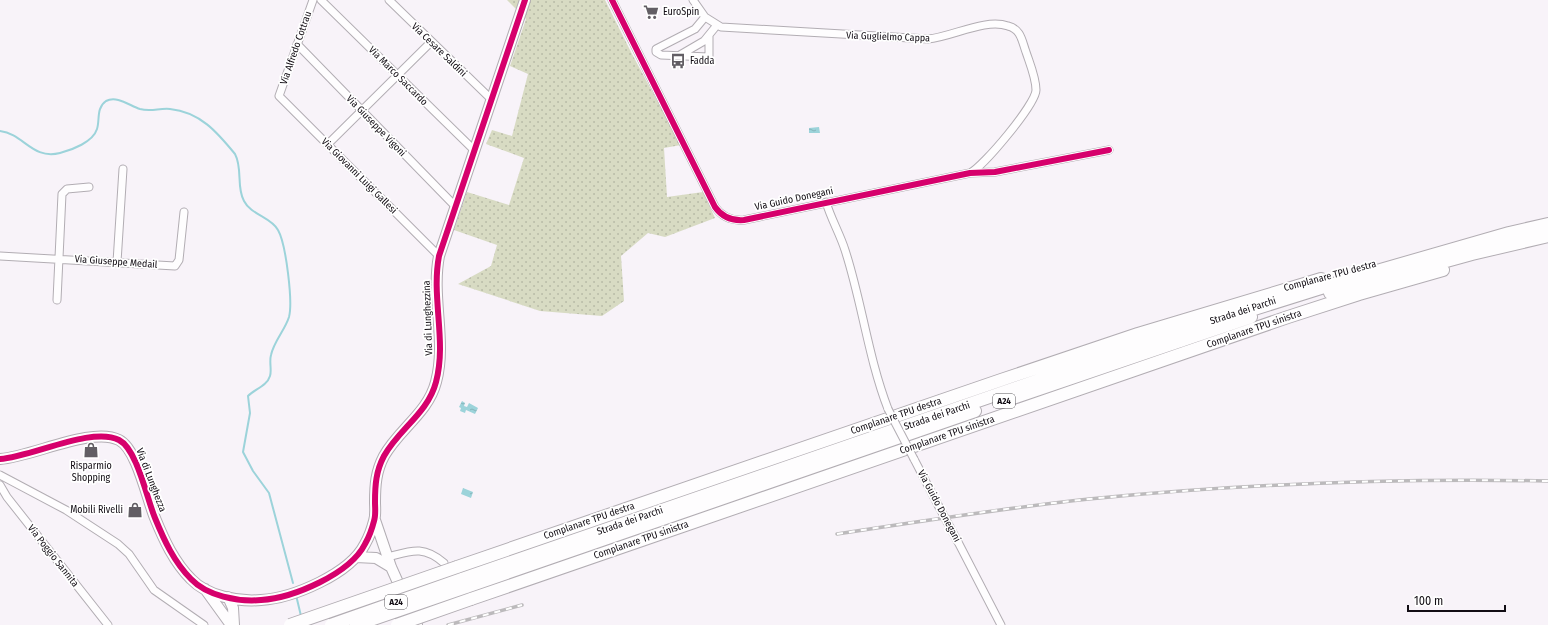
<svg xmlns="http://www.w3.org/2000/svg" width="1548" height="625" viewBox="0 0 1548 625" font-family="'Fira Sans Condensed',sans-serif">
	<defs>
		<pattern id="grass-dots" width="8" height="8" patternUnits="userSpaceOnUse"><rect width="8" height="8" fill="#d8dbc3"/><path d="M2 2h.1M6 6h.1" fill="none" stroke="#b8bba7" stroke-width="1.8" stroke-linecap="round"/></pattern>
		<pattern id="water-ripples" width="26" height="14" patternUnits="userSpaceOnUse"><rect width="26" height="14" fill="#9cd3da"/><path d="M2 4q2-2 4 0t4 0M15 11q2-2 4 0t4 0" fill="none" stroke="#85b4ba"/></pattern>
	</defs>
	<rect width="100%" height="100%" fill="#f8f3f9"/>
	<path fill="url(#grass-dots)" d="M507,0H605L632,54L681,145L664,148L667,197L703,192L715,218L665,237L648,233L621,256L624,301L602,316L540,311L458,284L491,266L497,245L454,230L467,192L509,205L524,158L486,144L492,130L512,136L528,74L510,66L526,19Z"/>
	<path fill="url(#water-ripples)" d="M819,127L820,133H809V128Z
		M462,401L465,403L464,406L467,407L469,403L478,408L475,414L466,410L465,413L460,411L461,408L459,407Z
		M463,488L473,492L471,498L461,494Z"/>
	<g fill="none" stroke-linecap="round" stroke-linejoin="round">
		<path stroke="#9cd3da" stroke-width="2" d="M0,131C24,134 32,160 60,153C72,150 93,142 97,129C100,120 96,108 106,101C117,95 130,106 140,109C151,112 159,108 170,109C200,112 217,132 235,154C243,169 236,187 244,201C251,215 271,217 278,230C286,244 293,302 289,317C285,330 274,341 271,355C269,362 272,370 270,376C267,386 255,389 248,396L250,413L243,452L253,471L269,493L293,583
			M296,595L301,616"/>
		<g stroke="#b2adb3" stroke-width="9">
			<path id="street" d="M313,0L279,96L439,256
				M321,0L475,151
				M389,0L491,99
				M612,0L715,207C722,217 731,221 744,220L970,173L995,172L1109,150
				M693,0L705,17L721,27L928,39C952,37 985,18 1008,26C1021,29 1022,41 1026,52C1030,64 1036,78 1036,90C1036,104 983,167 970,173
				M705,17L695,29L656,49V52L661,55L709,57V35
				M297,44L455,206
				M680,55L704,41L717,25
				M328,144L431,42
				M826,202C831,219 840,234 845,250C862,302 868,357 888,409
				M0,256L175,266L179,260L184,212
				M117,262L123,169
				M57,300L62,194L67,189L89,187
				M914,459L938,505
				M0,475L66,510L118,544L129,554L154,590L204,625
				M0,485L7,497L108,625
				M958,542L1001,625
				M388,557C411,551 423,545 444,563"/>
		</g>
		<g stroke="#b2adb3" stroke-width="12">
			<path id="secondary" d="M0,459C32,457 92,426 119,440C137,449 147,499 155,518C164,540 174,562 191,579C207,596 238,602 261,600C293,598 350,574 365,544C369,537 372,529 374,521C376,515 375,508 375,502C375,485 376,471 384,456C399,429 428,413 436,382C447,341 431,298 439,256L525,0
				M375,520L391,567L417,625
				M356,557L376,558L391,567
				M205,589L231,625
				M228,597L233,608L234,625"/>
		</g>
		<g stroke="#b2adb3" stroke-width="14">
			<path id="highway" d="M1330,293L1472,254L1548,236
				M1007,400L1251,317
				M457,567L1001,380L1138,334L1321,279
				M462,579L1143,344L1356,277L1509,233L1548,224
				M466,587L975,411
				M471,599L1288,317L1359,294L1443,270"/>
		</g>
		<use href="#street" stroke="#fefdfe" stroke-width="7"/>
		<use href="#secondary" stroke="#fefdfe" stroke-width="10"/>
		<use href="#highway" stroke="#fefdfe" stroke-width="12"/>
		<g stroke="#bcbabc" stroke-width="3.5">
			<path id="rail" d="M837,534C921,521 1005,508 1089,499C1242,484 1395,478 1548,481
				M448,625L522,605"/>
		</g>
		<use href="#rail" stroke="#fff" stroke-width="2" stroke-dasharray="6" stroke-linecap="butt"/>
		<g stroke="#b2adb3" stroke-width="9" stroke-linecap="butt">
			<path id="street-bridge" d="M888,409L914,459
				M938,505L958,542"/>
		</g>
		<g stroke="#b2adb3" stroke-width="14" stroke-linecap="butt">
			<path id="highway-bridge" d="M290,625L457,567
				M331,625L462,579
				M356,625L466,587
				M397,625L471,599"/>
		</g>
		<use href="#street-bridge" stroke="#fefdfe" stroke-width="7"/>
		<use href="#highway-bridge" stroke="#fefdfe" stroke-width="12"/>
		<g stroke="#fff" stroke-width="8">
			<path id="cycleway" d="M612,0L715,207C722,217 731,221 744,220L970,173L995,172L1109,150
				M0,459C32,457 92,426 119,440C137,449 147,499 155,518C164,540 174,562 191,579C207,596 238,602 261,600C293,598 350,574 365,544C369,537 372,529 374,521C376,515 375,508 375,502C375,485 376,471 384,456C399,429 428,413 436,382C447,341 431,298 439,256L525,0"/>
		</g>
		<use href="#cycleway" stroke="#d6006c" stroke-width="6"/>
	</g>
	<defs>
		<g id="supermarket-bare" transform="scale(1.2)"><path d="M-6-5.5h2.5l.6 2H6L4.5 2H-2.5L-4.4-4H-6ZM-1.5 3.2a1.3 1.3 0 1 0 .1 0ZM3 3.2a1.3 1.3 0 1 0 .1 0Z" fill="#625e64" stroke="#fff" stroke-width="2.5" paint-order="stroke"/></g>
		<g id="bus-bare" transform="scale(1.2)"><path d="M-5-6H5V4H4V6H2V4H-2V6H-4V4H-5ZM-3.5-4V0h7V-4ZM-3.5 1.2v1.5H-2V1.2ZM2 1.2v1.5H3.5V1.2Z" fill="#625e64" stroke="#fff" stroke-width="2.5" paint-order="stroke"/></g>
		<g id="shop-bare" transform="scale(1.2)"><path d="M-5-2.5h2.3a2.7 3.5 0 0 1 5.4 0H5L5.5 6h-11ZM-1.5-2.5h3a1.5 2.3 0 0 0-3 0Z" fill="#625e64" stroke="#fff" stroke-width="2.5" paint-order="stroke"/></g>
	</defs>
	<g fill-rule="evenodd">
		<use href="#supermarket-bare" x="651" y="12"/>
		<use href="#bus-bare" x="678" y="61"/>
		<use href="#shop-bare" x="91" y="450"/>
		<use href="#shop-bare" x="135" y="510"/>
	</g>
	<g text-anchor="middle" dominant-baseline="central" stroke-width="3.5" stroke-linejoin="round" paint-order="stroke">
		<g fill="#fff" stroke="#59565a" stroke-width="1">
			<rect x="993" y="394" width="22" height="14" rx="3"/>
			<rect x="385" y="595" width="22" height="14" rx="3"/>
		</g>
		<g font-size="9" font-weight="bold" fill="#120d14">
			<text x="1004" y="401">A24</text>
			<text x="396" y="602">A24</text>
		</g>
		<g font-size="10" fill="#120d14" stroke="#fff" text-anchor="start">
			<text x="663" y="12">EuroSpin</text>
			<text x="690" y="61">Fadda</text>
			<text x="91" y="466" text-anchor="middle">Risparmio<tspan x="91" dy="12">Shopping</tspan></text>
			<text x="123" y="510" text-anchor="end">Mobili Rivelli</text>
		</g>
		<g font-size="10" fill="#120d14" stroke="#fff">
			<text transform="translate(888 37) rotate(2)">Via Guglielmo Cappa</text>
			<text transform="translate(296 48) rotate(-71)">Via Alfredo Cottrau</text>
			<text transform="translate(439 50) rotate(44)">Via Cesare Saldini</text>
			<text transform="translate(398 76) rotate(45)">Via Marco Saccardo</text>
			<text transform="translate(376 126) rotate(46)">Via Giuseppe Vigoni</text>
			<text transform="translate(359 176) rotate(45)">Via Giovanni Luigi Gallesi</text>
			<text transform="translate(794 199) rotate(-12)">Via Guido Donegani</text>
			<text transform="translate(116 262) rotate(4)">Via Giuseppe Medail</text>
			<text transform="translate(1330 276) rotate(-15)">Complanare TPU destra</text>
			<text transform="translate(1243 311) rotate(-18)">Strada dei Parchi</text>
			<text transform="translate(428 318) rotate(-92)">Via di Lunghezzina</text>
			<text transform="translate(1254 329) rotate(-19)">Complanare TPU sinistra</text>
			<text transform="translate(896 416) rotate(-19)">Complanare TPU destra</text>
			<text transform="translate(937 416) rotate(-19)">Strada dei Parchi</text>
			<text transform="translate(947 435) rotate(-19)">Complanare TPU sinistra</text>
			<text transform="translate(151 480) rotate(69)">Via di Lunghezza</text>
			<text transform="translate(939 506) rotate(62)">Via Guido Donegani</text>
			<text transform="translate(589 521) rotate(-19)">Complanare TPU destra</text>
			<text transform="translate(630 521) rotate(-19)">Strada dei Parchi</text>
			<text transform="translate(641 540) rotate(-19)">Complanare TPU sinistra</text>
			<text transform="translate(53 556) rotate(52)">Via Poggio Sannita</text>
		</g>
	</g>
	<path d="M1408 605v6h97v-6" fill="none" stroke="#120d14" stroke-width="2"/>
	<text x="1414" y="605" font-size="12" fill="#120d14" stroke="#ffffff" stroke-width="3" paint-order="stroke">100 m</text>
</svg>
